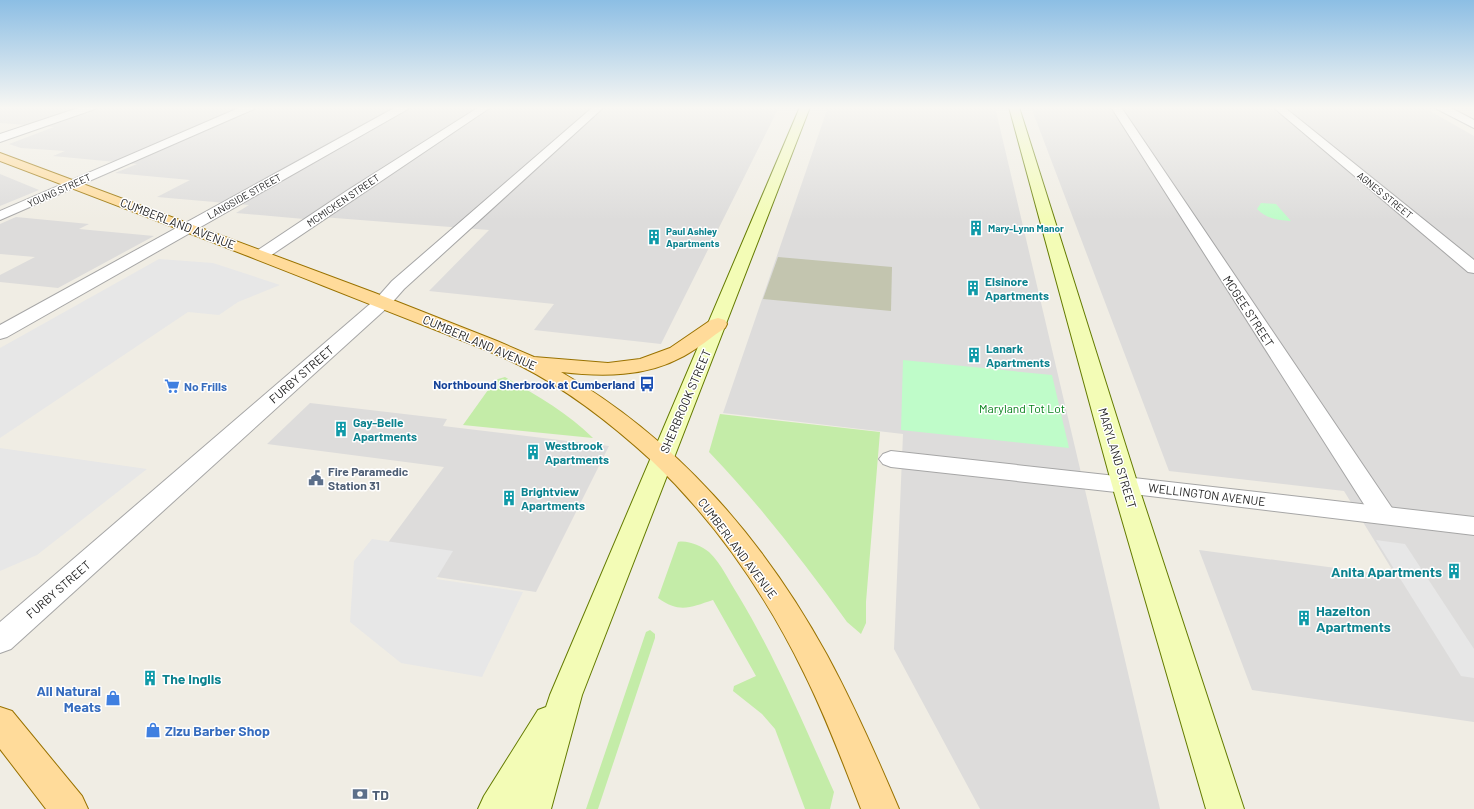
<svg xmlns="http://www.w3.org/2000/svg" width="1474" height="809" viewBox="0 0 1474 809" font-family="Barlow,sans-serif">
	<rect width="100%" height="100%" fill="#f0ede4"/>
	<path fill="#dddcdb" d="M0,107H779L661,344L534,330L554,304L429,291L489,230L309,216L304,219L236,213L249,205L157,197L190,180L115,173L137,164L53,156L65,151L21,148L9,144L54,127L0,123Z
		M828,107H995L1160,809H980L894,649L903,434L723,413Z
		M1031,107H1423L1474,136V722L1252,690L1199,550L1396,576L1344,491L1169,471Z
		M0,174L39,190L0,206Z
		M16,217L89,224L79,229L154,236L58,288L0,282V275L35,257L0,254V224Z
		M310,403L447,419L443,426L609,446L536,592L370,567L444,467L267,444Z"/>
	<path fill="#c3c5af" d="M778,257L892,267L891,311L763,299Z"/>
	<path fill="#c4eca8" d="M505,377C536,395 568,413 593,438L463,425L493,383L498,379Z
		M720,414L880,432L866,602V623L861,634L847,622C804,562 760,505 709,452Z
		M678,542C688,540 701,546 709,552C721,563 729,581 738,595C776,658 804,725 834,792L830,809H805L775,729L762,714L733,691L734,686L756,676L713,600C691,607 680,614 658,598Z
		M650,630L655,634V638L598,809H586L646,632Z"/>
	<path fill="#bffcc9" d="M1261,203L1276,204L1291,221C1278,220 1267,219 1257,209Z
		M903,360L1052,375L1069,448L901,430Z"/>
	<path fill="#e7e7e7" d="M159,259L213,263L280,285L238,302L219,315L188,312L0,438V348Z
		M0,448L147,469L37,555L0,571Z
		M372,539L453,551L436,579L523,592L482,677L401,663L350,622L354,561Z
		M1376,540L1405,544L1474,649V678L1461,676Z"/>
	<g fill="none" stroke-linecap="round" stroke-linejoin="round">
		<g stroke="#a6a6a6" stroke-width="2">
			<path id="minor" d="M81,107H96L95,109L0,142V134Z
				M241,107H255L254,109L0,220V211Z
				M396,107H409L408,109L7,337L0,339V325Z
				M479,107H491L267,258L261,260L255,258L253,255L255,252L348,190Z
				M593,107H604L404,289L389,306L11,649L0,653V622L377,298L392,281Z
				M1111,107H1121L1392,508L1396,514L1392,520L1383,523L1374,520Z
				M1273,107H1284L1474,260V273L1468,272Z
				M1436,107H1449L1474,120V128L1437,109Z
				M891,451L1125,477L1134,479L1138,485L1134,491L1125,493L891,467L883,464L879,459L883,454Z"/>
		</g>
		<g stroke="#a6a6a6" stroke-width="2">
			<path id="tertiary" d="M1125,477L1474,517V535L1125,493L1116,491L1112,485L1116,479Z"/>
		</g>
		<g stroke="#647b00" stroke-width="2">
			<path id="secondary" d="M800,107H810L582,695L551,809H478L484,796L538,710L546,707L550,695Z
				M1009,107H1019L1138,485L1244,809H1206L1112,485Z"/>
		</g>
		<g stroke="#997200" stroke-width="2">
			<path id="primary" d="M0,153L375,293L497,341L534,357L608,363L640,359L670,348L711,320L718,318L725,320L727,324L725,328C711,337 699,348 684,356C646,377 603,377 561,372C676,438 764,540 827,655C854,705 877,757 899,809H861C843,763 826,717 804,673C766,595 715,521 652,461C612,424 568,390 519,365C495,353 470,344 446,334C405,318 364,302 324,286C216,243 108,202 0,161Z
				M0,707L12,711L82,796L88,809H46L0,749Z"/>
		</g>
		<use href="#minor" fill="#fff" fill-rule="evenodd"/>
		<use href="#tertiary" fill="#fff" fill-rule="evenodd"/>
		<use href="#secondary" fill="#f3fcb6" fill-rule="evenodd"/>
		<use href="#primary" fill="#ffdb9a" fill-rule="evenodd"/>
	</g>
	<linearGradient id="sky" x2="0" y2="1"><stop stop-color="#8cbee4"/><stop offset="0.49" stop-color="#f8f7f3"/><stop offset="1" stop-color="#f8f7f3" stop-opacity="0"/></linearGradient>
	<rect width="1474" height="220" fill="url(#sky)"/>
	<defs>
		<g id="building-bare" transform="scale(1.2)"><path d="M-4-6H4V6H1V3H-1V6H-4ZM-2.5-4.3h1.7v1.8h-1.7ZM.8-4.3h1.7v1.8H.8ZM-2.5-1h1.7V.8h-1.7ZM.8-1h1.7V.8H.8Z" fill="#0f9aa8" stroke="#fff" stroke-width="2.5" paint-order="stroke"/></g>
		<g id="bus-bare" transform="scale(1.2)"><path d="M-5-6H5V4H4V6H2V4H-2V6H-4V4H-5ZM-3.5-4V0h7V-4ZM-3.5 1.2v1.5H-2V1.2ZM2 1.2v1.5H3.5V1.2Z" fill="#1a4fb4" stroke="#fff" stroke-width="2.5" paint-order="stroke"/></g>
		<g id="supermarket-bare" transform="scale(1.2)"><path d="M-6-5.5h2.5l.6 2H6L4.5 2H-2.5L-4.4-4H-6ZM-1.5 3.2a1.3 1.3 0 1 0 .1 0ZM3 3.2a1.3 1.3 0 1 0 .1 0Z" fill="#3f7fe0" stroke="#fff" stroke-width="2.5" paint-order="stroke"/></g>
		<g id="civic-bare" transform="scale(1.2)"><path d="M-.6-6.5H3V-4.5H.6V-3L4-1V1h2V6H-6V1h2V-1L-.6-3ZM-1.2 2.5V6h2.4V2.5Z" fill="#5c6f8a" stroke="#fff" stroke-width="2.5" paint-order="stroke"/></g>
		<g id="shop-bare" transform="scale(1.2)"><path d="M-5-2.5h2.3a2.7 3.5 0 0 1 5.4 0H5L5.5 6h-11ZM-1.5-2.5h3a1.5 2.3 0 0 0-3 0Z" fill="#3f7fe0" stroke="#fff" stroke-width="2.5" paint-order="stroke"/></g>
		<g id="bank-bare" transform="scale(1.2)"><path d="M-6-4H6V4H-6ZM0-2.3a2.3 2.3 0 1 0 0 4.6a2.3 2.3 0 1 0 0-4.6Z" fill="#5c6f8a" stroke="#fff" stroke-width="2.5" paint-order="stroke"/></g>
	</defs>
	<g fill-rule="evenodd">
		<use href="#building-bare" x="976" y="228"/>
		<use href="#building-bare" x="654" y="237"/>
		<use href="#building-bare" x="973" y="288"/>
		<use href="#building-bare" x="974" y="355"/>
		<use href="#bus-bare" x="647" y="384"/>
		<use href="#supermarket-bare" x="172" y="386"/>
		<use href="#building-bare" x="341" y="429"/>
		<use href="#building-bare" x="533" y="452"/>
		<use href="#civic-bare" x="316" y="478"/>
		<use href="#building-bare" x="509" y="498"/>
		<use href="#building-bare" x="1454" y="571"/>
		<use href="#building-bare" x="1304" y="618"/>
		<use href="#building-bare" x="150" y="678"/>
		<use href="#shop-bare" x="113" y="698"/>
		<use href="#shop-bare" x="153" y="730"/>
		<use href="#bank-bare" x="360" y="794"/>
	</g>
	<g text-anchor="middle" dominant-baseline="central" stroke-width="3" stroke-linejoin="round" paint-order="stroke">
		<g font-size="10" fill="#1f1f1f" stroke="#fff">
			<text transform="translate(59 190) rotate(-24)">YOUNG STREET</text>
			<text transform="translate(1385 195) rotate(39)">AGNES STREET</text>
			<text transform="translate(244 196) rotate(-29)">LANGSIDE STREET</text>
			<text transform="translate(343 200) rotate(-34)">MCMICKEN STREET</text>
		</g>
		<g font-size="10" font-weight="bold" fill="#0d838f" stroke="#fff" text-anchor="start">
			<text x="988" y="228">Mary-Lynn Manor</text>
			<text x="666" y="231">Paul Ashley<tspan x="666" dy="12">Apartments</tspan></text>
		</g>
		<g font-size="12" fill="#1f1f1f" stroke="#fff">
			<text transform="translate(178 223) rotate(21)">CUMBERLAND AVENUE</text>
			<text transform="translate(1249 311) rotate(57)">MCGEE STREET</text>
			<text transform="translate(480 342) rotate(23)">CUMBERLAND AVENUE</text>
			<text transform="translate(301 374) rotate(-41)">FURBY STREET</text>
			<text transform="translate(685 401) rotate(-67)">SHERBROOK STREET</text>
			<text transform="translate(1118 458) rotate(73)">MARYLAND STREET</text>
			<text transform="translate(1207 494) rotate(7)">WELLINGTON AVENUE</text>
			<text transform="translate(738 548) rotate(53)">CUMBERLAND AVENUE</text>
			<text transform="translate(58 589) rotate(-41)">FURBY STREET</text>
		</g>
		<g font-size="12" font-weight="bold" fill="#0d838f" stroke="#fff" text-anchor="start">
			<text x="985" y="281">Elsinore<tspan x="985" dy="14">Apartments</tspan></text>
			<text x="986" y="348">Lanark<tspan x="986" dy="14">Apartments</tspan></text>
			<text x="353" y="422">Gay-Belle<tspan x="353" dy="14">Apartments</tspan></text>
			<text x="545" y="445">Westbrook<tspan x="545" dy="14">Apartments</tspan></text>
			<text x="521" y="491">Brightview<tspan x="521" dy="14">Apartments</tspan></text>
		</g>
		<g font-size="12" font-weight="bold" fill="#164399" stroke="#fff" text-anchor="end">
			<text x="635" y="384">Northbound Sherbrook at Cumberland</text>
		</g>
		<g font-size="12" font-weight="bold" fill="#366cbe" stroke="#fff" text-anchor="start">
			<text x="184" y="386">No Frills</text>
		</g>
		<g font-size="12" fill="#07821b" stroke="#fff">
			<text x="1022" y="408">Maryland Tot Lot</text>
		</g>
		<g font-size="12" font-weight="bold" fill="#4e5e75" stroke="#fff" text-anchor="start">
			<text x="328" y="471">Fire Paramedic<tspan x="328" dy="14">Station 31</tspan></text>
		</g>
		<g font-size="14" font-weight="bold" fill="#0d838f" stroke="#fff" text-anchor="start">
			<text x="1442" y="571" text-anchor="end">Anita Apartments</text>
			<text x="1316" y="610">Hazelton<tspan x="1316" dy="16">Apartments</tspan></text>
			<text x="162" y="678">The Inglis</text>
		</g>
		<g font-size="14" font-weight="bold" fill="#366cbe" stroke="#fff" text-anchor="end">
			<text x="101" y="690">All Natural<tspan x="101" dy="16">Meats</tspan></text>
			<text x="165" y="730" text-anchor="start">Zizu Barber Shop</text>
		</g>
		<g font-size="14" font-weight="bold" fill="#4e5e75" stroke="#fff" text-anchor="start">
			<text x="372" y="794">TD</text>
		</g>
	</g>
</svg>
